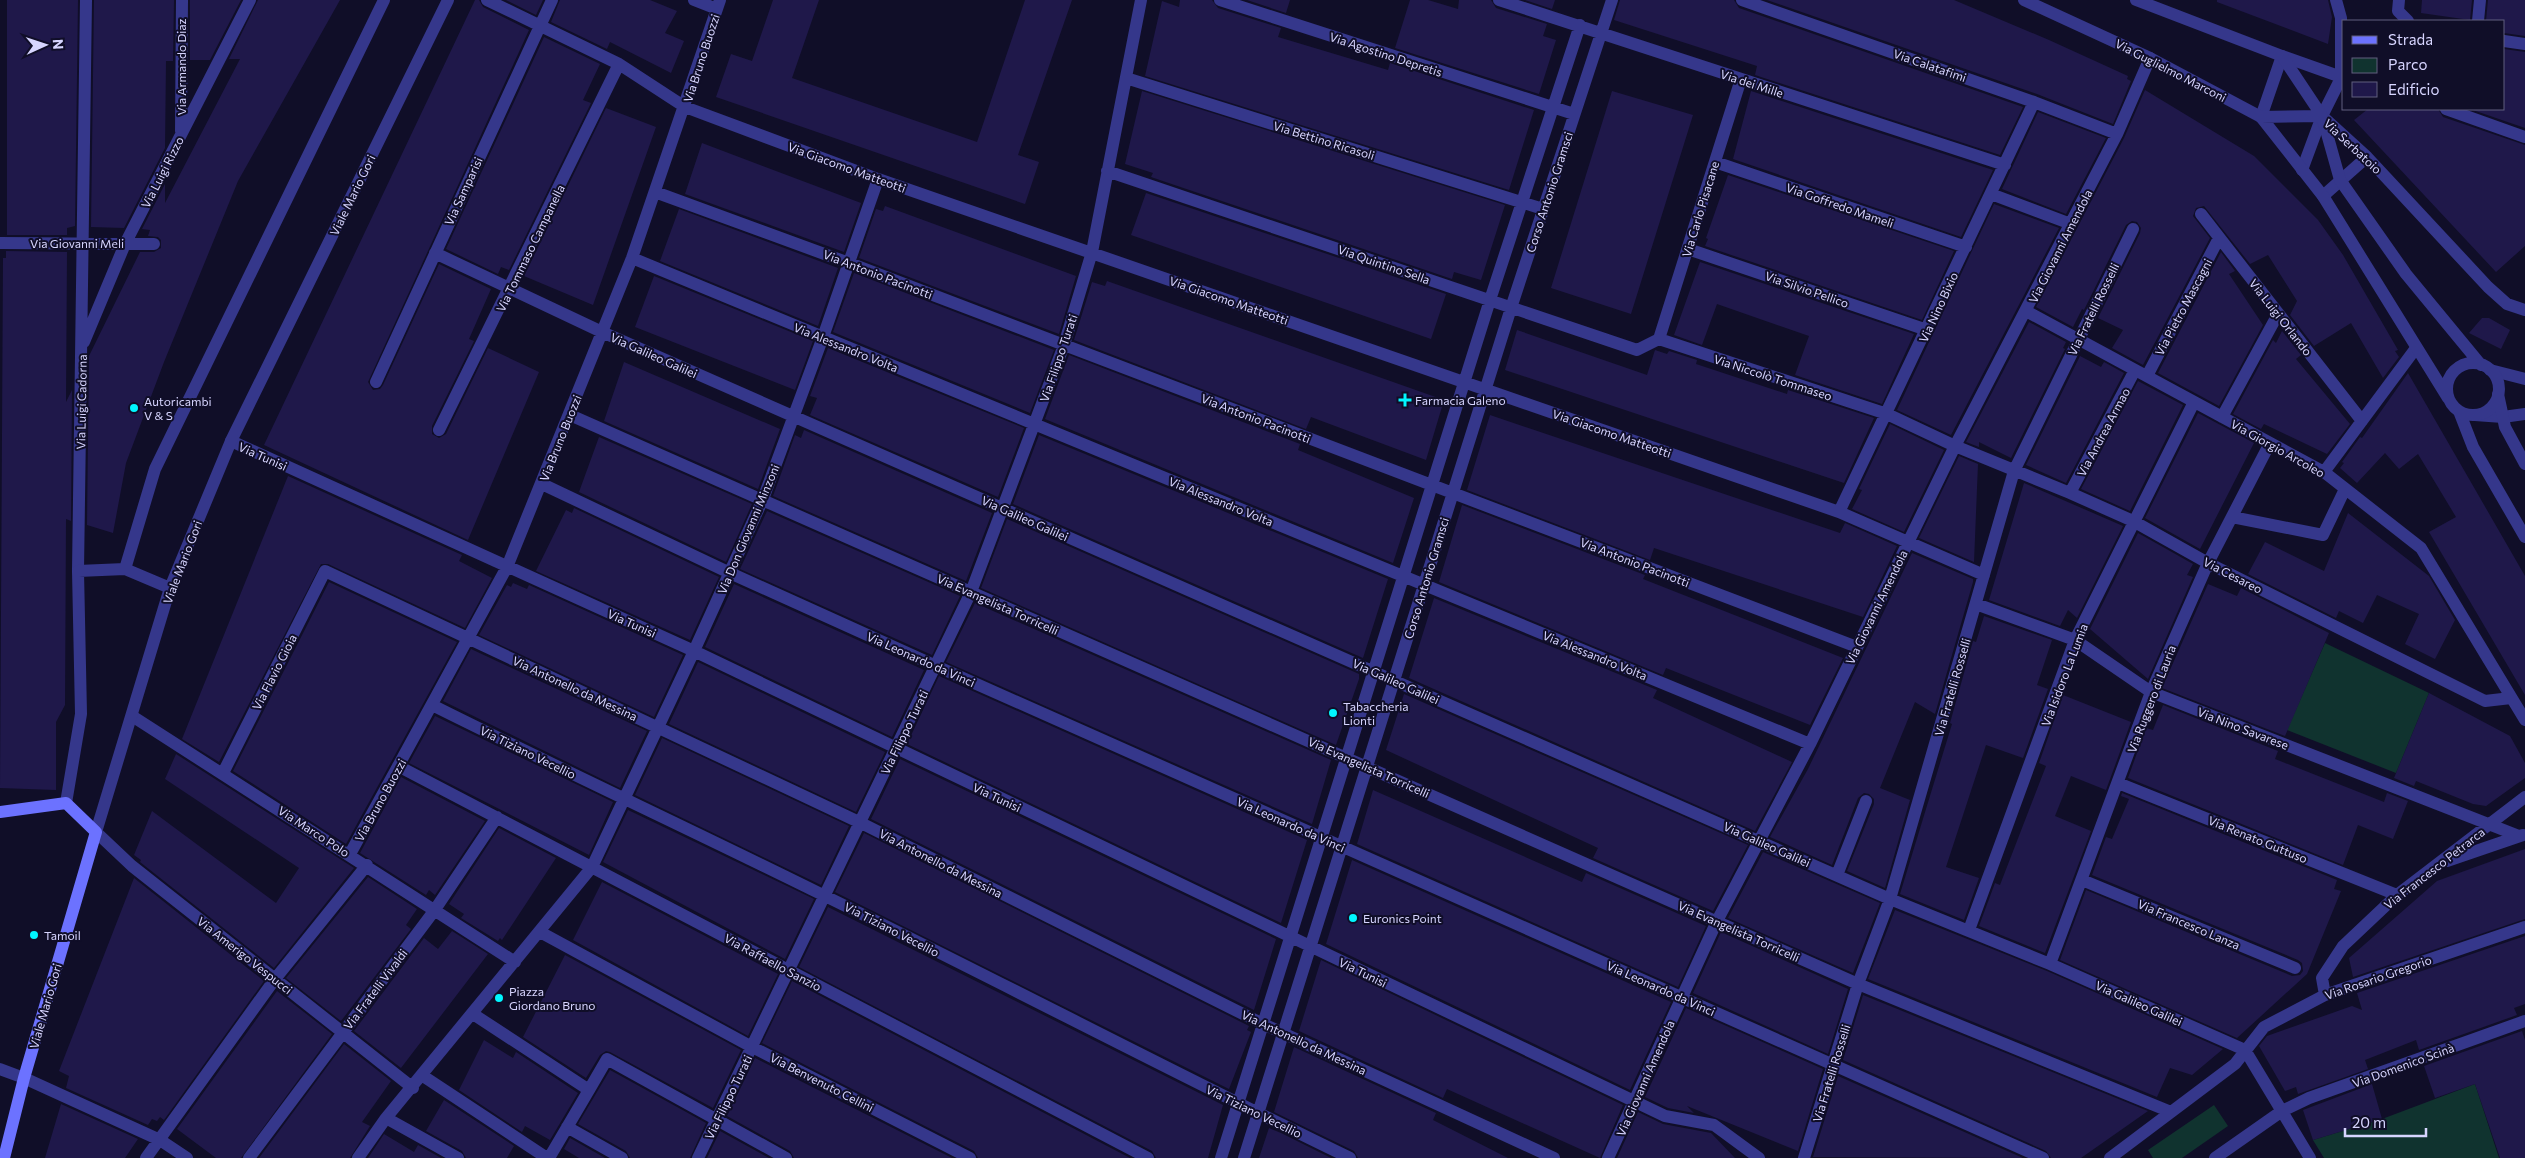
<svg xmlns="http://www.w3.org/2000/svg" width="2525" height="1158" viewBox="0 0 2525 1158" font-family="Commissioner,sans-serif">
	<rect width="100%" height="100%" fill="#100e28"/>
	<path fill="#10332f" d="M2325,643L2429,693L2396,773L2287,730Z
		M2475,1084L2499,1158H2324L2313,1140L2382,1119Z
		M2214,1105L2228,1126L2182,1158H2153L2148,1150Z"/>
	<path fill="#1f184a" d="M7,0H78L75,226L67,228V235H7Z
		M94,0H174L173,61H166L165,148L124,228L91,227Z
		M190,0H241L210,60H190Z
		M258,0H340L238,181L164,362L126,463L113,533L87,525L89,356L140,252H154L161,248V240L158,237L148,236L150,230L142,229L165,184V203L240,59H229Z
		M475,0H479L483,7L529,30L368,382L373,390L380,389L383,385L439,264L491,289L469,339L474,341L432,426V434L439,438L446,434L488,348L539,372L468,540L264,445Z
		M506,0H543L536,15Z
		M560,0H650L677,11L665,33L684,41L671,73L610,42L607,49L551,22Z
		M773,0H819L792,78L977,142L1025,0H1072L1018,155L1039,162L1025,204L716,97L731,54L752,61Z
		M1180,0H1212L1218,8L1281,28L1278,37L1388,70L1390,63L1534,110L1509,190L1145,76L1162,1L1179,7Z
		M1247,0H1290L1286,13Z
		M1410,0H1428L1458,9L1459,0H1491L1496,8L1547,24L1543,36L1556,40L1539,94L1395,48Z
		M1525,0H1555L1552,9Z
		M1620,0H1734L1739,8L2023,107L2000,155L1755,75L1757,66L1614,20Z
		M1767,0H1954L2049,40L2128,76L2127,79L2131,81L2113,124L2037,94Z
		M2217,0H2328L2332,17L2328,44L2217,2Z
		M2422,0H2472L2470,20L2421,13Z
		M2488,0H2525V36L2504,33V21H2486Z
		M544,37L600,64L583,100L591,103L509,270L501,267L498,274L446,249Z
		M2504,49L2525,52V128L2470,109H2504Z
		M2145,90L2254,156L2318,220L2343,255L2398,350L2395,351L2399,357L2383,378L2351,323L2314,346L2290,315L2297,301L2268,255L2250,264L2204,206L2196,208L2193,216L2210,238L2143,365L2112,348L2123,330L2098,318L2140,233L2141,228L2137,222L2132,221L2126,225L2084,310L2082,309L2073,327L2036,307L2124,138Z
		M1142,91L1505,205L1481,280L1454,272L1452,279L1151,177L1153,173L1125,164Z
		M1612,91L1693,115L1631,314L1551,288Z
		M1751,91L1993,170L1961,237L1733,159Z
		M606,108L656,127L593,305L524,276Z
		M2368,109H2438L2443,117L2525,145V246L2496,272L2354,120Z
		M2038,112L2106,138L2066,214L2002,189Z
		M702,143L861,203L844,252L685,194Z
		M1728,175L1954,251L1922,320L1705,246L1708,239L1706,238Z
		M1146,193L1446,294L1431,339L1131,235Z
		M1994,204L2059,228L1951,435L1897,410Z
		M885,206L1076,276L1059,334L859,258L876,209L883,211Z
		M679,209L838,268L818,326L660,261Z
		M6,251L67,252L66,402L72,390L71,521L66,519L65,705L56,722V790L0,788L3,258H6Z
		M2221,252L2235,271L2229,274L2263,325L2219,406L2158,373Z
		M1700,262L1914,334L1882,404L1795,375L1809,336L1717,304L1702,345L1674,335Z
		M854,273L1054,350L1030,413L833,332Z
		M654,276L813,341L795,390L635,327Z
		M1107,281L1444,400L1426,460L1311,417L1306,429L1074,340L1092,282L1105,286Z
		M2482,318H2489L2510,330L2501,349L2469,333Z
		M2029,322L2066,342L2063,348L2065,349L2011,458L1979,442V447L1966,442Z
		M1517,330L1647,375L1655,350L1667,354L1669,351L1697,360L1696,364L1787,394L1788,390L1874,418L1844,483L1505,370Z
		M2282,331L2301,355L2296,359L2350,424L2327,454L2264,424L2261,429L2233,414L2273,340L2276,343Z
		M828,348L1024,428L998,497L810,415L817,398L810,396Z
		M1069,355L1300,444L1298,450L1414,498L1393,563L1045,419Z
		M2080,356L2101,367L2104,362L2124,373L2066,483L2026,465Z
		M624,362L780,429L758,489L604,421Z
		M2408,373L2525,576V695L2429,532L2456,517L2418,454L2399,469L2385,453L2357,483L2340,468L2344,463L2342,462L2360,437L2362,438Z
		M2138,381L2183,405L2130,511L2081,489Z
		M2198,413L2254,443L2200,549L2145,518Z
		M1490,415L1840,533L1845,523L1897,546L1863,617L1654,548L1650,560L1467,490Z
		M1890,424L1944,450L1904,532L1852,509L1862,490L1859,489Z
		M804,430L992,513L966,581L773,496L795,435L801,438Z
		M1039,435L1388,579L1363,658L1013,504Z
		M599,437L752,504L726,562L579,492Z
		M1959,456L1978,464L1974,562L1919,538Z
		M288,476L462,555L459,561L492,578L465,628L328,564H321L219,762L182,739Z
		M2024,483L2123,526L2077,618L2068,610L2060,626L1989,600Z
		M1462,505L1645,575L1643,579L1843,658L1810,725L1666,668L1663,675L1439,582Z
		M574,508L719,577L690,640L536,571L566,510L572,513Z
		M767,511L960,596L932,655L740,569Z
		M2348,513L2429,576L2455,620L2435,659L2405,644L2419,614L2377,595L2363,623L2339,611L2336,618L2248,574L2265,542L2324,571Z
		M1007,519L1359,674V679L1336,745L981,588Z
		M2138,533L2193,564L2187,575L2193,577L2148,679L2090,629Z
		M1912,553L1973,579V582L1935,714L1915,702L1880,788L1910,800L1885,888L1847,871L1874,804V799L1869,794L1864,793L1858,798L1832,865L1770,837L1808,769Z
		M329,582L457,642L346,844L233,771Z
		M513,583L527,589L529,585L683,655L654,717L479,635L507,585L511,587Z
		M734,584L924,670L892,737L705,647Z
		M2208,584L2237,596L2241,588L2329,633L2285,736L2162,688Z
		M1434,598L1657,690L1653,698L1792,762L1755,831L1409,678Z
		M975,603L1331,760L1312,824L946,662Z
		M1984,616L2052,640L2037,685L2048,689L2023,758L1986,745L1946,867L1979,878L1964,920L1900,894L1952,724L1950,723L1973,641L1976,642Z
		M471,649L647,731L620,788L443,701Z
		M698,662L885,752L856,812L669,724Z
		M939,676L1307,840L1281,923L907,744Z
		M2429,693L2510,736L2525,763V778L2486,806L2473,804L2416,781L2414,786L2394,778Z
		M1404,694L1748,845L1713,911L1593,858L1598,848L1386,750Z
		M2063,695L2131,722L2106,790L2071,776L2055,816L2091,831L2045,953L1979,926L1995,883L2000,885L2046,766L2039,763Z
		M2163,705L2278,751L2275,759L2384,802L2387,793L2408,801L2393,839L2358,825L2343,865L2128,778L2146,728L2153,730Z
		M435,716L613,802L589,855L409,763Z
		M662,738L849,826L821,885L635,795Z
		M176,754L354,868L274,968L140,862L141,860L134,855L152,811L276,903L299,868L165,779Z
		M900,759L1276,939L1254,1010L871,819Z
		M401,777L485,821L435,895L429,890L426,895L360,853Z
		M1373,790L1582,882L1586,873L1706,926L1678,987L1357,844Z
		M2122,793L2337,880L2334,889L2341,891L2307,974L2237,1038L2060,960L2086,890L2292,976L2300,975L2303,971L2302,963L2298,960L2092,875L2106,837L2112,839L2129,799L2121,796Z
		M628,810L814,899L785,959L603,862Z
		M499,828L556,858L502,940L500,938L498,941L461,918L464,914L449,904Z
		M864,833L1249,1026L1247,1030L1251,1032L1229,1089L835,892Z
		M2525,849V919L2353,977L2349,958L2437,881Z
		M1763,852L1880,903L1853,973L1728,918Z
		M1352,860L1671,1002L1630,1090L1326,944Z
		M368,877L417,909L406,925L411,929L341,1021L286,978Z
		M134,878L264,981L164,1120L160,1117L157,1121L152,1119L148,1125L66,1088L69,1076L59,1071Z
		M602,882L778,974L748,1036L573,940Z
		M828,907L1223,1105L1208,1158H1156L1152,1151L799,967Z
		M1895,910L2047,971L2223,1049L2192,1075L2170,1068L2157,1097L1868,979Z
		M452,931L488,954L401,1068L354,1031L424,938L438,949Z
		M1721,932L1848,989L1828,1054L1693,993Z
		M2525,936V1004L2514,1008L2517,1015L2419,1050L2416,1040L2365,1060L2368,1069L2298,1094L2296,1087L2285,1091L2259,1046L2267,1036L2352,1006L2362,1010L2357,993Z
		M565,955L741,1050L713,1108L610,1052L606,1051L600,1055L586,1078L523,1037Z
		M1321,960L1623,1105L1600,1158L1447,1089L1443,1098L1299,1031Z
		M792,981L1130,1158H978L974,1151L762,1043Z
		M277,991L332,1034L241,1158H216L177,1129Z
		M1863,995L2148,1111L2081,1158H2051L2046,1151L1843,1060Z
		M1686,1008L1823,1069L1798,1151L1687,1106L1694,1113L1668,1108L1645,1097Z
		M2522,1031L2525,1040V1158H2500L2475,1084L2435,1098L2424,1066Z
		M484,1040L513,1058L516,1052L578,1093L550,1140L525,1126L522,1132L459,1090Z
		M344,1044L391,1081L362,1122L370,1126L350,1158H259Z
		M1294,1047L1436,1113L1433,1120L1508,1158H1358L1354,1151L1274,1112Z
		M755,1058L952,1158H794L790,1151L727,1116Z
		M610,1070L706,1123L690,1158H630L626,1151L578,1124Z
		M1838,1076L2023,1158L1813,1157Z
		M2372,1084L2382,1119L2313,1140L2303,1110Z
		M444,1100L514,1146L507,1158H466L462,1151L426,1131Z
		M61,1104L138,1139L125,1158H45Z
		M1638,1112L1663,1124L1711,1133L1735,1158H1617Z
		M1269,1128L1281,1133L1331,1158H1259Z
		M720,1131L769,1158H707Z
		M384,1134L414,1152L418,1145L441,1158H368Z
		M570,1138L605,1158H579L564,1149Z"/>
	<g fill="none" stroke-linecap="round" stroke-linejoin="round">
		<path stroke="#35378b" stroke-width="12" d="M487,0L619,64L685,107L878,179L1839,512L1984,575
			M694,0L717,9
			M1220,0L1574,114
			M1499,0L2005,165
			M1742,0L2034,102L2117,134
			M2399,0L2398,11L2408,21
			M2478,21L2480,0
			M2504,41L2525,44
			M1126,78L1543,209
			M2446,109L2525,137
			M2322,116L2367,157L2488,287L2507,304L2525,310
			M2261,117L2282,56L2344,78
			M181,131L182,0
			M1715,162L1966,247
			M2302,170L2322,116L2341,78V18L2336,0
			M1107,171L1637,350L1659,339
			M655,192L849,263L1857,647
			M1991,194L2071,224
			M2323,196L2367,157
			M2201,214L2362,421
			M0,243L154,244
			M1688,249L1927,330
			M435,253L602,332L1890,899L2050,964L2245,1050L2310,1158
			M632,258L1810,744
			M2026,311L2324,472L2421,548L2525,720
			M1659,339L1887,414L1955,446L2070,493L2133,521L2208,563L2485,701L2511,698
			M1659,339L1741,79
			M84,342L125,244L250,0
			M2490,370L2525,379
			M2147,376L2219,238
			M376,382L552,0
			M570,415L1858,984L2171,1112
			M2475,415L2503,417L2525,414
			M2222,417L2278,314
			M439,430L619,64
			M231,441L694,651L1665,1116L1714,1125L1759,1158
			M2324,472L2416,348
			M542,484L730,573L936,666L2043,1158
			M2070,493L2135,370
			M1839,512L2034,102
			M2232,517L2323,535L2345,489
			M78,571L86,0
			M1976,604L2075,640L2151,692L2519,836
			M432,705C562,770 694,831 825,896C1001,982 1174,1073 1350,1158
			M132,716L515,962
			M398,766L1148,1158
			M223,773L325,571L861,823L1263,1024L1554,1158
			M2118,783L2397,895
			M96,832L132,866L413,1088
			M350,854L507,567L632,258L720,0
			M2447,861L2523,835
			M1837,875L1866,801
			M2082,880L2295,968
			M1969,930L2075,640L2194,402
			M540,932L752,1047L970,1158
			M2050,964L2151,692L2208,563L2270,443
			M2325,995L2322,978L2343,946L2397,895L2525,797
			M473,1014L589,1090L549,1158
			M0,1069L24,1078L160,1140L187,1158
			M423,1076L547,1158
			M589,1090L607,1059L786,1158
			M386,1118L458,1158
			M567,1127L622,1158
			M146,1158L275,979L367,865
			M249,1158L434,911L497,817
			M358,1158L386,1118L592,867L694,651L763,499L823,337L878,179
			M698,1158L971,592L1064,345L1092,252L1141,0
			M1221,1158L1490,300L1580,25
			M1244,1158L1511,308L1612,0
			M1608,1158L1717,921L1810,744L1955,446L2117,134L2150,58
			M1804,1158L1858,984L1890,899L2014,471L2133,229
			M2110,1158L2235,1064L2264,1027L2325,995L2525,927
			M2215,1158L2282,1111L2309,1098L2525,1021"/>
		<path stroke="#35378b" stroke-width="12" d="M2024,0L2150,58L2261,117L2322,116
			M2136,0L2282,56L2322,116L2340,180L2406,274L2481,365
			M2261,117L2323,196L2448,398
			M2447 389a26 26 0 1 1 52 0a26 26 0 1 1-52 0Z
			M2498,394L2505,427L2525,464
			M2459,411L2473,447L2525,537
			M125,569L155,469L384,0
			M66,803L81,714L78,571L125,569L170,588
			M96,832L170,588L231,441L448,0"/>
		<path stroke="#6c72ff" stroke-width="12" d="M0,812L66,803L96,832L24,1078L4,1158"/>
	</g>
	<g fill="#01f6ff" stroke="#100e28" stroke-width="2">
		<path d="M1402.5 392.5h5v5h5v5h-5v5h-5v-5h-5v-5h5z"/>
		<circle cx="134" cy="408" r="5"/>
		<circle cx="1333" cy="713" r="5"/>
		<circle cx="1353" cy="918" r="5"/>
		<circle cx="34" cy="935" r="5"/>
		<circle cx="499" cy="998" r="5"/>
	</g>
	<g text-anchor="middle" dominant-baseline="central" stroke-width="4" stroke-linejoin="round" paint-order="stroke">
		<g font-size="12" fill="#d7d5ff" stroke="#100e28">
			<text transform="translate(1386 54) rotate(18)">Via Agostino Depretis</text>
			<text transform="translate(701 58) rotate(-72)">Via Bruno Buozzi</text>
			<text transform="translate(1930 65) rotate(19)">Via Calatafimi</text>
			<text transform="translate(181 67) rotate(-90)">Via Armando Diaz</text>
			<text transform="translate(2171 70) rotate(27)">Via Guglielmo Marconi</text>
			<text transform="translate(1752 83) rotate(18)">Via dei Mille</text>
			<text transform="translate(1324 140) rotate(17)">Via Bettino Ricasoli</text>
			<text transform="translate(2353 146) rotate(43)">Via Serbatoio</text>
			<text transform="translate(847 167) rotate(20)">Via Giacomo Matteotti</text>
			<text transform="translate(162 172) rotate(-63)">Via Luigi Rizzo</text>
			<text transform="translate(463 191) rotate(-65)">Via Samparisi</text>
			<text transform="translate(1549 192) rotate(-72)">Corso Antonio Gramsci</text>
			<text transform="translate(352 195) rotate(-64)">Viale Mario Gori</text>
			<text transform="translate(1840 205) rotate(19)">Via Goffredo Mameli</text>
			<text transform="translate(1700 209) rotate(-73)">Via Carlo Pisacane</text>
			<text x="77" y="243">Via Giovanni Meli</text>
			<text transform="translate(2060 246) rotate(-63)">Via Giovanni Amendola</text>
			<text transform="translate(530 248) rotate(-64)">Via Tommaso Campanella</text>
			<text transform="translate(1384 264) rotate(19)">Via Quintino Sella</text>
			<text transform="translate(878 274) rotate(21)">Via Antonio Pacinotti</text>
			<text transform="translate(1807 289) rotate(19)">Via Silvio Pellico</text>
			<text transform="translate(1229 300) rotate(19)">Via Giacomo Matteotti</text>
			<text transform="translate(1938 307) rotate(-65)">Via Nino Bixio</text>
			<text transform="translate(2183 307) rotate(-62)">Via Pietro Mascagni</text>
			<text transform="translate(2093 309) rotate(-64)">Via Fratelli Rosselli</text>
			<text transform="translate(2281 317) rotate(52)">Via Luigi Orlando</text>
			<text transform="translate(846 347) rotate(22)">Via Alessandro Volta</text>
			<text transform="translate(654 355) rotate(24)">Via Galileo Galilei</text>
			<text transform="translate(1058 358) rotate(-71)">Via Filippo Turati</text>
			<text transform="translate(1773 377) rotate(18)">Via Niccolò Tommaseo</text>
			<text transform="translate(81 402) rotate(-89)">Via Luigi Cadorna</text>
			<text transform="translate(1256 418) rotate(21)">Via Antonio Pacinotti</text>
			<text transform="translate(2103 432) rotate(-62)">Via Andrea Armao</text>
			<text transform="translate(1612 433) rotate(19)">Via Giacomo Matteotti</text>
			<text transform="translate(560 438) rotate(-68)">Via Bruno Buozzi</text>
			<text transform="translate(2278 448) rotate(29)">Via Giorgio Arcoleo</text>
			<text transform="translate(263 456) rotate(24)">Via Tunisi</text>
			<text transform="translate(1221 501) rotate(22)">Via Alessandro Volta</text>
			<text transform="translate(1025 518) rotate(24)">Via Galileo Galilei</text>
			<text transform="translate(748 529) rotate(-67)">Via Don Giovanni Minzoni</text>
			<text transform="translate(182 562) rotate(-69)">Viale Mario Gori</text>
			<text transform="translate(1635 562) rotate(21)">Via Antonio Pacinotti</text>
			<text transform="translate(2233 575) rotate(27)">Via Cesareo</text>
			<text transform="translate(1426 578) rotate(-73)">Corso Antonio Gramsci</text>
			<text transform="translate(998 604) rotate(24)">Via Evangelista Torricelli</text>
			<text transform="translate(1876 607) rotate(-64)">Via Giovanni Amendola</text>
			<text transform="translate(632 623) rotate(24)">Via Tunisi</text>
			<text transform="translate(1595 655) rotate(22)">Via Alessandro Volta</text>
			<text transform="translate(921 659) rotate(24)">Via Leonardo da Vinci</text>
			<text transform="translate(274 672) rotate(-63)">Via Flavio Gioia</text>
			<text transform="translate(2064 675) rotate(-69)">Via Isidoro La Lumia</text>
			<text transform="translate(1396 681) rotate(24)">Via Galileo Galilei</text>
			<text transform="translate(1952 687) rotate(-74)">Via Fratelli Rosselli</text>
			<text transform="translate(575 688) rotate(25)">Via Antonello da Messina</text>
			<text transform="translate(2151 699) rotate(-69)">Via Ruggero di Lauria</text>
			<text transform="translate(2243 728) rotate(21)">Via Nino Savarese</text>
			<text transform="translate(904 732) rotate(-64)">Via Filippo Turati</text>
			<text transform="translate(528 752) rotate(26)">Via Tiziano Vecellio</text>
			<text transform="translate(1369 767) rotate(24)">Via Evangelista Torricelli</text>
			<text transform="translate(997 797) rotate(25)">Via Tunisi</text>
			<text transform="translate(380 800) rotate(-61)">Via Bruno Buozzi</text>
			<text transform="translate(1291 824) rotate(24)">Via Leonardo da Vinci</text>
			<text transform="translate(314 831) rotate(33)">Via Marco Polo</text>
			<text transform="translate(2258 839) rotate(22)">Via Renato Guttuso</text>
			<text transform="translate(1767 844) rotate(24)">Via Galileo Galilei</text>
			<text transform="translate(941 863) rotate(27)">Via Antonello da Messina</text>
			<text transform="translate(2434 868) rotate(-38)">Via Francesco Petrarca</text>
			<text transform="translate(2189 924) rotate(23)">Via Francesco Lanza</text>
			<text transform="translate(892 929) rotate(27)">Via Tiziano Vecellio</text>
			<text transform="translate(1739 931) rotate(24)">Via Evangelista Torricelli</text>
			<text transform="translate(245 955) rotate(38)">Via Amerigo Vespucci</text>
			<text transform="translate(773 962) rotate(28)">Via Raffaello Sanzio</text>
			<text transform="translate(1363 972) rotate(26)">Via Tunisi</text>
			<text transform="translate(2378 977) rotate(-19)">Via Rosario Gregorio</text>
			<text transform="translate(1661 988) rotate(24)">Via Leonardo da Vinci</text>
			<text transform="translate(375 989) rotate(-53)">Via Fratelli Vivaldi</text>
			<text transform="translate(2139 1003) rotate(24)">Via Galileo Galilei</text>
			<text transform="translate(45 1006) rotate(-74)">Viale Mario Gori</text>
			<text transform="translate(1304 1042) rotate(25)">Via Antonello da Messina</text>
			<text transform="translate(2403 1065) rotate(-20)">Via Domenico Scinà</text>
			<text transform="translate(1831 1073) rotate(-73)">Via Fratelli Rosselli</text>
			<text transform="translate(1645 1078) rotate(-66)">Via Giovanni Amendola</text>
			<text transform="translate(822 1082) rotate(27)">Via Benvenuto Cellini</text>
			<text transform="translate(728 1097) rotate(-64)">Via Filippo Turati</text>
			<text transform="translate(1254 1111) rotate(26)">Via Tiziano Vecellio</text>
		</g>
		<g font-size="12" fill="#d7d5ff" stroke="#100e28" text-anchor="start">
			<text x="1415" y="400">Farmacia Galeno</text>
			<text x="144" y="401">Autoricambi<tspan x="144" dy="14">V &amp; S</tspan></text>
			<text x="1343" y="706">Tabaccheria<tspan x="1343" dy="14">Lionti</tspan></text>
			<text x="1363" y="918">Euronics Point</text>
			<text x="44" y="935">Tamoil</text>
			<text x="509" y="991">Piazza<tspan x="509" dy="14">Giordano Bruno</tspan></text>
		</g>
	</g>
	<rect x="2342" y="20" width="162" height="90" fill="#100e28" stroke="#605e7e"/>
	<rect x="2352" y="36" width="25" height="8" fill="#6c72ff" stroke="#605e7e"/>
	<text x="2388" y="45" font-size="15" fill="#d7d5ff">Strada</text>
	<rect x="2352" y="58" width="25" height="15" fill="#10332f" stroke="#605e7e"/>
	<text x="2388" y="70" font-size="15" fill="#d7d5ff">Parco</text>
	<rect x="2352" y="82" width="25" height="15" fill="#1f184a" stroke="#605e7e"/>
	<text x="2388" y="95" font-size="15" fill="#d7d5ff">Edificio</text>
	<g transform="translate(45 45) rotate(87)" stroke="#100e28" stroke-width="4" paint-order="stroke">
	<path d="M0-4L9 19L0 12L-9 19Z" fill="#d7d5ff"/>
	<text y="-8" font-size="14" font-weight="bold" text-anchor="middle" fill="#d7d5ff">N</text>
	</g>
	<path d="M2345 1128v8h81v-8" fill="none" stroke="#d7d5ff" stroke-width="2.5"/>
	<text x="2352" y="1128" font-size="15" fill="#d7d5ff" stroke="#100e28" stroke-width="4" paint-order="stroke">20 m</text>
</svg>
